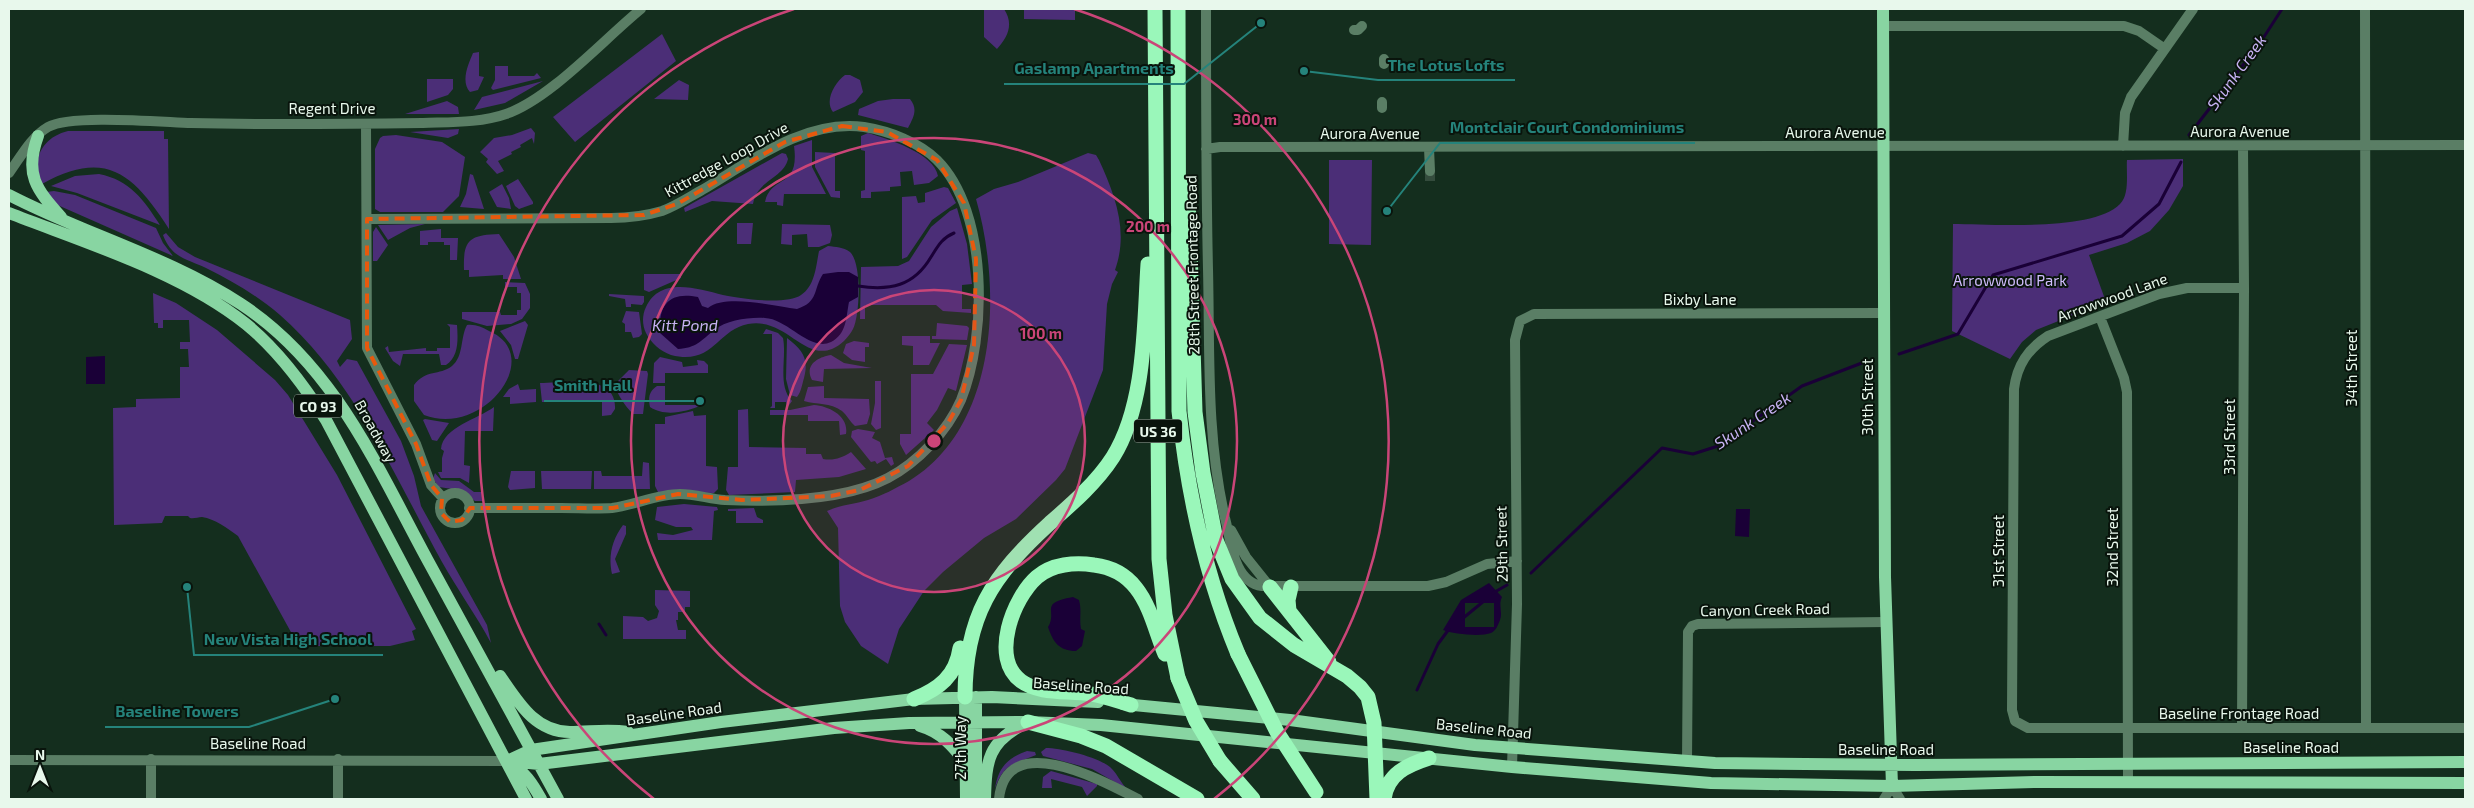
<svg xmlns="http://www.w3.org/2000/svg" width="2474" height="808" viewBox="0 0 2474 808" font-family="'Exo 2',sans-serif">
	<rect width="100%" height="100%" fill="#142e1e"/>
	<path fill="#4b2e77" d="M984,9H1004C1014,24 1008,37 997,49L984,37Z
		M1024,9H1075V20L1024,19Z
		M662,34L676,61L575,142L553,117Z
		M479,52V76L484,77L478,90L470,92C460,81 469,63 473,53Z
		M495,66H508V76H534L537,73L541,78L493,90L491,88L495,80Z
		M845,75H850L860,80L863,92L855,102L833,112C824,101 835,82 845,75Z
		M427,79H453V89L448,95L427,102Z
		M679,80L689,85L688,100L654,99Z
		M543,81L505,103L474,110L482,97Z
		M893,99H910C918,109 914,117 908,128L858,115L859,109L878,101Z
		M447,101L458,107L459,114H405Z
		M531,128L535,133L534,144L532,138L520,145L521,147L511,152L512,154L498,161L504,171L497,174L486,162L488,159L480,152L494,138L512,135Z
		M459,129L458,134L448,138L410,132Z
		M68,131H164V139H168L169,229C134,175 107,148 42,184C30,159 43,137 68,131Z
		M868,133C888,139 934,153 938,176L929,183L914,185L912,171L900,172L901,186L890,187V191L871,192V198H861V191L865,190V151L861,150V136Z
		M396,135L442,142L465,157L459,196L443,212H380L375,209V149L380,138L383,136Z
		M812,140V167L826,194H784L783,206L777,205V202H765C771,174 800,190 794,146Z
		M815,152L835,153V191H840V198L831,197L815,167Z
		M782,153L786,154L788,159C784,178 757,180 753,204L712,201L685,212L684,208Z
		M1088,153L1096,155L1099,160C1115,195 1129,231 1115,270L1118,272L1112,284L1107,304L1103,370L1065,469L1056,480L1016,519L984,538L943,572L924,591L899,629L888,664L861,646L845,622L840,606L838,528L827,511C840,505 855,504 868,500C882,496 896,488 909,481C999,426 1002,289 976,199L994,189L1018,182Z
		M2183,159V186L2169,210L2150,231L2127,243L2089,255L2106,302L2036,330L2022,342L2010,359L1952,331L1953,224C1991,224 2093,232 2120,204C2130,194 2126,172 2127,160Z
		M1329,160H1372L1371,245L1329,244Z
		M99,174C130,180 144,200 160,225L77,193L51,186L75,176Z
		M470,174L473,175L484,209L460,207L466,194Z
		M518,179L533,202V204L519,209L515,206L506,186Z
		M502,184L509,198L511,209L497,207L489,192Z
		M944,187L948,188L956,203L932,220L907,257L902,259V197L916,196L918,203L925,202V193Z
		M54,191L75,195L156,228L163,243L173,256L53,203L46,192Z
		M957,208L967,244L972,284L962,285V309H971V313L943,311L936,305H865V319H860L861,267L898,266L909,261L931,227L950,211Z
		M737,223H753L751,244H737Z
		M425,224L410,228L388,240L378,225Z
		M782,224L830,225L832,235L830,243L819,247H808L807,234L792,235V245L781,244Z
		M376,227L388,245L377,261H373V232Z
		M441,229V238H458L457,260H450V245H444V242H428V245H420V231Z
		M166,233L178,247L195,257L350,320L352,339L337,361L340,367L347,359L357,361L401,441L414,476L421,506L487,625L491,643C476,615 457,589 442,562C395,477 354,380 280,315C258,296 232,281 206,268C196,263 184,260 175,253C170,249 165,241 163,235Z
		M499,234L514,257L521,279H503V275L469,277V270H464C463,240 469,235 499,234Z
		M828,246C836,247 843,247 850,252C862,263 860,315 853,329C849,337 840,346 832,349C803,360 785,317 748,324C717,330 713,366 671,355C660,351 651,343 646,333C642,325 642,315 646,307C661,276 697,289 723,295C741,299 787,305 801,295C815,286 816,266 819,251Z
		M644,274H681V278L649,292L644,290Z
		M505,282L525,283L530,294V308L522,319L511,324L487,326L462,319V312H500L501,315H517V310H521V293H517V287H505Z
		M153,293L176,303L217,330L275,380L288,395L337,475L416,629L412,631L415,640L390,646H312L292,634L238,536C227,528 215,519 202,517C198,517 194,519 190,518L188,516H165L162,523L114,525L113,408L136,407V399L180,398V367H189L188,349H180V342H190L189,320H163V328H158V323H154Z
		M609,294L644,296V302L642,305L631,304V307H626L625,299L609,296Z
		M626,311L639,312L642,334L639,337L633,338L631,332H625V324L622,322Z
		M525,321L528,325L518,359H515L511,345L500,331Z
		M937,323L967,326L969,328L967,340L932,339V336H936Z
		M447,324L457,325C458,339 459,357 446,365H441L439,354H403L400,366L393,361L385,348L388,346L389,352L426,348V351H437V348H450V327Z
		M467,325C475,324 482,327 489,331C546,355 484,438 424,415L414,401V385C426,369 439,376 452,366C464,356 460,338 467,325Z
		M766,329L778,333L783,338C787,358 777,385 792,401L787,408L786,402H775V408H770L772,406V334H763Z
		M902,336H930V343H940L929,365H913V346L902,345Z
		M787,338C803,350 809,359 804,378C802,385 801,392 797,397L790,395L786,379Z
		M854,341L869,343V347H865V362L852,360L843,353L846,344Z
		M949,344L967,345L956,391L948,388L937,410L927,423L934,430L906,455L900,444V434H911V374H933Z
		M831,355L844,363L872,368L824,369L823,382L812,380C804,365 818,357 831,355Z
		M660,357L682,362L683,367L698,365L697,360L704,361L708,365V373H665V383H653L654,363Z
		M629,370L647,371L648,374L643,414H633C624,405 619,396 614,385Z
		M875,381H881V428L876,430L871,424L875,403Z
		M540,383C564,383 617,372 615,409L611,415L602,416V402H542Z
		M518,384L520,390L536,389V402L510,404V397H503L509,389Z
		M657,386H665V405H702C686,412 665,417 650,407C648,398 649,391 657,386Z
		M824,386V398L869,399L870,414L867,424L855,426C850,422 847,415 842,411C830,402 817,405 804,401L808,387Z
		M814,405C829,406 849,416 846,434L840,435L839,421H808V415H770V410H790Z
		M494,407L493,431H465L464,465L470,466L469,483L460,478H441L438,472H442V458L444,451L441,449C443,427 478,419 494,407Z
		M748,409L749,447L806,448V454H821L823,459C833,461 842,458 851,452L866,469L839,477L796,480L795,492L729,495L726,490L728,467H738V410Z
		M693,411L694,416L706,415V466L717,467L718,489L714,493L658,492L655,486V424H665V417Z
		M425,419L449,423L437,441L432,440L423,420Z
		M858,429L875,432L872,438L880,442L885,458L892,457L894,464L891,466L886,459L877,464L875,461L871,462L851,437L852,431Z
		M643,462L649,463L650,489H594V471H601L602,476H642Z
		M511,471H535V488L510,490L508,487Z
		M541,471H592L591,489H542Z
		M435,473L441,480L459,481L474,492H481L482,501H475L459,490L439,487L433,479Z
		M684,504L717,507L718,510L714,511L712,540H658L657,533L673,535L693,530L691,527H676L655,520L657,507Z
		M754,508L757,517L763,520V523H736V511H728V509Z
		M623,525L626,526V534L615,559L620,572L612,574C608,556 612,540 623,525Z
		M655,590L690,591V607H685V612H678V620H676L678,630H686V639H623V616L643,617L648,621L657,618L659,611L655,605Z
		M1046,748C1061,748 1098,757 1110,767C1117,773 1120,782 1127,789L1092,769L1043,756L1041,752Z
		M1027,751L1035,752L1036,755C1014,764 1003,764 995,789C998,768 1007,758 1027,751Z
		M1051,771L1097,784V786L1087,796L1082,787L1051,779L1052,788H1042L1043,777Z"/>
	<path fill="#1a0037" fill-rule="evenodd" d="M838,272H849L858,277V297L849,302C846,317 847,334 831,342C810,352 788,319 765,318C749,317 727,320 714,330C701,341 696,348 678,349L660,333C658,305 669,291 698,297L702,306L708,308C725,294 775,306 797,309C819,302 813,289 823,274Z
		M105,356V384H86V357Z
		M1736,509H1750L1749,537L1735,536Z
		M1489,583L1502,597C1498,605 1503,612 1500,620C1498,625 1496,631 1491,633C1481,637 1453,634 1443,630L1461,600ZM1465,603H1494V627H1465Z
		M1073,597L1079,600C1082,610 1079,619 1081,629L1085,631L1082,646L1076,651C1059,651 1053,642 1048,627C1058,611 1038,603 1073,597Z"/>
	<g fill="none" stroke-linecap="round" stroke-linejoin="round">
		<path stroke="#1a0037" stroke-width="3" d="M2189,135L2260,43L2282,9
			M858,286C890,291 914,286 931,257C938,246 942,238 954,233
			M1899,354L1958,334L1993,275L2122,236L2159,204L2181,162
			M1531,573L1662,448L1693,454L1718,446L1802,386L1867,361
			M1493,593L1507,585
			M1462,619L1484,601
			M599,624L606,635
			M1417,690L1438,644L1449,629"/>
		<path stroke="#344c3d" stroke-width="10" stroke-dasharray="10 5" stroke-linecap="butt" d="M1430,171V181"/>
		<path stroke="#5a7e65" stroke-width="10" d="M1206,9C1206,96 1206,183 1208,269C1210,353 1206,436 1225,518C1231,540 1233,582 1262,586H1428L1446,582L1487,564L1517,561
			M2365,9L2366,727
			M1883,26H2124L2139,31L2165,49
			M1354,30H1358L1362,26
			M1384,59V64
			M1382,102V108
			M366,124L367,348L416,444L431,485L443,498
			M2123,146L2125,113L2131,97L2193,9
			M1429,148L1430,171
			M1206,149L1220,147L2465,145
			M9,173C20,158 31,137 48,127C70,114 161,122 191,123C268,125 345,124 423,123C449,122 481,123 506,114C550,99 603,40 641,9
			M367,219L611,218C628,218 645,216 662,211C676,206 689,197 702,190C751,161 805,119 864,127C889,131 919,142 937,160C989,212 987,336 961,400C947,432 918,462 888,478C844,501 774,502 725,500C710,499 695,494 680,494C657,494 635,505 612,508C596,509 578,508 561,508C530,508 500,508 469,508
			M2244,288H2187L2159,294L2048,336C2028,349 2017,365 2014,389L2012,710L2015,721L2028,728H2465
			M2100,317L2124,378L2127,392L2128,782
			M440 508a15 15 0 1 1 30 0a15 15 0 1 1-30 0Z
			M1231,530L1246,557L1270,587
			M2242,728L2244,288L2243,146
			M151,759V799
			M338,759V799
			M9,760L507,761
			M1687,762L1688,632L1692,626L1698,624L1886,622
			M1512,767L1517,604L1515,340L1520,321L1534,314L1883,313
			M999,799C1006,728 1103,781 1138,799
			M1884,799L1892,786L1900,799"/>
		<path stroke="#88d5a2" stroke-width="12" d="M1883,9L1885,577L1892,786
			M38,136C24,174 36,189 61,217
			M9,195C84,234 169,257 241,304C334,365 376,465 427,559C471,639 515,719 558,799
			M9,213C86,243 181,272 246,324C279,351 304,385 326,420L526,799
			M500,676C518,702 535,732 570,732C590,732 608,729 628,732
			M965,697L966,799
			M976,697V790L979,799
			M1123,704L1290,720L1475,745L1715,763L1915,765L2465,762
			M920,726C941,732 953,746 966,763
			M507,761L531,750L721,722L914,699L992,697L1098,702
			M509,761L539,764L834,728L909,723L1028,722L1101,725L1512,767L1711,783L1892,786L2036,782L2465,783
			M509,762C525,772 532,783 541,799
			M985,799C986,761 988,741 1026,723"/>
		<path stroke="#9af7ba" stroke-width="15" d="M1155,9L1159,559L1165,615L1178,678
			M1178,9L1179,411C1188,496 1205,575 1238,654
			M1179,180L1189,214L1195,412L1203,473L1216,540L1232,579L1260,618L1294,645L1347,676L1360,687L1368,697L1374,723L1377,799
			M1270,587L1329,662
			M1289,611L1288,600L1291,587
			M965,697C965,616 992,576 1050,523C1073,503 1097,482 1113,457C1146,404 1144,324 1148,264
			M914,699C939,689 956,676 960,648
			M1131,705C1118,701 1105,696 1091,694C1069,690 1040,695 1021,681C990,658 1013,598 1037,577C1052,564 1075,562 1094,565C1111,567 1126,575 1136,588C1151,607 1156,633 1165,654
			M1028,722L1081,736L1106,746L1197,799
			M1220,761L1253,799
			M1384,799C1387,774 1407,765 1429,758"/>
		<path stroke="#9af7ba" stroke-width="15" d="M1238,654L1277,732L1316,792
			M1178,678L1196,721L1220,761"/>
	</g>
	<path fill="none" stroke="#e8590c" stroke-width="4" stroke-dasharray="10 6" stroke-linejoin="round" d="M842,126L887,132L937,160L964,203L976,259L974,345L961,400L948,423L908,466L860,490L831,496L742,500L678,494L613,508H470L462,520L450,522L441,513L442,498L431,485L416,444L367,348V219L644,215L677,204L785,142Z"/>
	<circle cx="934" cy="441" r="151" fill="#ca4578" fill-opacity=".12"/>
	<g fill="none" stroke="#ca4578" stroke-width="2.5">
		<circle cx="934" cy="441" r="151"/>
		<circle cx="934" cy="441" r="303"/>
		<path d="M654 799A454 454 0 0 1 794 9M1074 9A454 454 0 0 1 1214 799"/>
	</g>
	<g text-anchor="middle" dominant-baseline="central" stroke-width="4" stroke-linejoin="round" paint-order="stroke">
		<g fill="#09140c" stroke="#a5b4a9" stroke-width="1">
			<rect x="294" y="394.5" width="48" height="23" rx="4"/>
			<rect x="1134" y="419.5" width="48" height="23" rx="4"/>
		</g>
		<g font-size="14" font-weight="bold" fill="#e8f8ec">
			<text x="318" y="406">CO 93</text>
			<text x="1158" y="431">US 36</text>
		</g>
		<g font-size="15" fill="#e8f8ec" stroke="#09140c">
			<text x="332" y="108">Regent Drive</text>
			<text x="2240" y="131">Aurora Avenue</text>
			<text x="1835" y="132">Aurora Avenue</text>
			<text x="1370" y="133">Aurora Avenue</text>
			<text transform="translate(726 159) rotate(-29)">Kittredge Loop Drive</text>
			<text transform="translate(1192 265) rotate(-91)">28th Street Frontage Road</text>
			<text transform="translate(2112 297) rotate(-20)">Arrowwood Lane</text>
			<text x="1700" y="299">Bixby Lane</text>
			<text transform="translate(2351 368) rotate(-90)">34th Street</text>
			<text transform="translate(1867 397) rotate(-90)">30th Street</text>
			<text transform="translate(376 431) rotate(61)">Broadway</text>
			<text transform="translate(2229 437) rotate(-90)">33rd Street</text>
			<text transform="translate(1501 544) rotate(-91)">29th Street</text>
			<text transform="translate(2112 547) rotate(-90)">32nd Street</text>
			<text transform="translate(1998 551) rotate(-90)">31st Street</text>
			<text transform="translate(1765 609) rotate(-1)">Canyon Creek Road</text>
			<text transform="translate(1081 685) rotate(4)">Baseline Road</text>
			<text transform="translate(674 713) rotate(-8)">Baseline Road</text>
			<text x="2239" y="713">Baseline Frontage Road</text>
			<text transform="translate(1484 728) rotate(6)">Baseline Road</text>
			<text x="258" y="743">Baseline Road</text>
			<text x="2291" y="747">Baseline Road</text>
			<text transform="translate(960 748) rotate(-90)">27th Way</text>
			<text x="1886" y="749">Baseline Road</text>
		</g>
		<g font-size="15" fill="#d1bdfe" stroke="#09140c">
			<text x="2010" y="280">Arrowwood Park</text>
		</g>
		<g font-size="16" font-style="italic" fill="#c7b2f3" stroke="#09140c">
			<text transform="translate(2236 72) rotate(-54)">Skunk Creek</text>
			<text x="685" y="324">Kitt Pond</text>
			<text transform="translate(1752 420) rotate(-34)">Skunk Creek</text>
		</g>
	</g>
	<circle cx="934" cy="441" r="8" fill="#ca4578" stroke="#09140c" stroke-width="2.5"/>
	<g font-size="15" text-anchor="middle" font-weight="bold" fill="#ca4578" stroke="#09140c" stroke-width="4" stroke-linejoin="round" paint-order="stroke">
		<text x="1255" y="125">300 m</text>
		<text x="1148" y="232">200 m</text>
		<text x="1041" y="339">100 m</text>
	</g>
	<path fill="none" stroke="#25837b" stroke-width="2" d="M1304 71L1378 80H1515M1261 23L1184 84H1004M1387 211L1440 143H1695M700 401L642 401H544M187 587L194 655H383M335 699L249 727H105"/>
	<g fill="#25837b" stroke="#09140c" stroke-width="2">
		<circle cx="1304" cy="71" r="5"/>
		<circle cx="1261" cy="23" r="5"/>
		<circle cx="1387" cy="211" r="5"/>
		<circle cx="700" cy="401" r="5"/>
		<circle cx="187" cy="587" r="5"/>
		<circle cx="335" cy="699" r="5"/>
	</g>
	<g font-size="16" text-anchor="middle" font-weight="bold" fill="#25837b" stroke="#09140c" stroke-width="4" stroke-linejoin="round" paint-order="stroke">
		<text x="1446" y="71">The Lotus Lofts</text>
		<text x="1094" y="74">Gaslamp Apartments</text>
		<text x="1567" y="133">Montclair Court Condominiums</text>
		<text x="593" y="391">Smith Hall</text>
		<text x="288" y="645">New Vista High School</text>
		<text x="177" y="717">Baseline Towers</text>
	</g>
	<rect width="2474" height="808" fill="none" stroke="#e8f8ec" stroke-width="20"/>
	<g transform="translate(40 768)" stroke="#09140c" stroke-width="4" paint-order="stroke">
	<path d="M0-4L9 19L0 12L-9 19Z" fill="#e8f8ec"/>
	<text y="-8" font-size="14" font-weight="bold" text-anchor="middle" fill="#e8f8ec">N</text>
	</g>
</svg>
